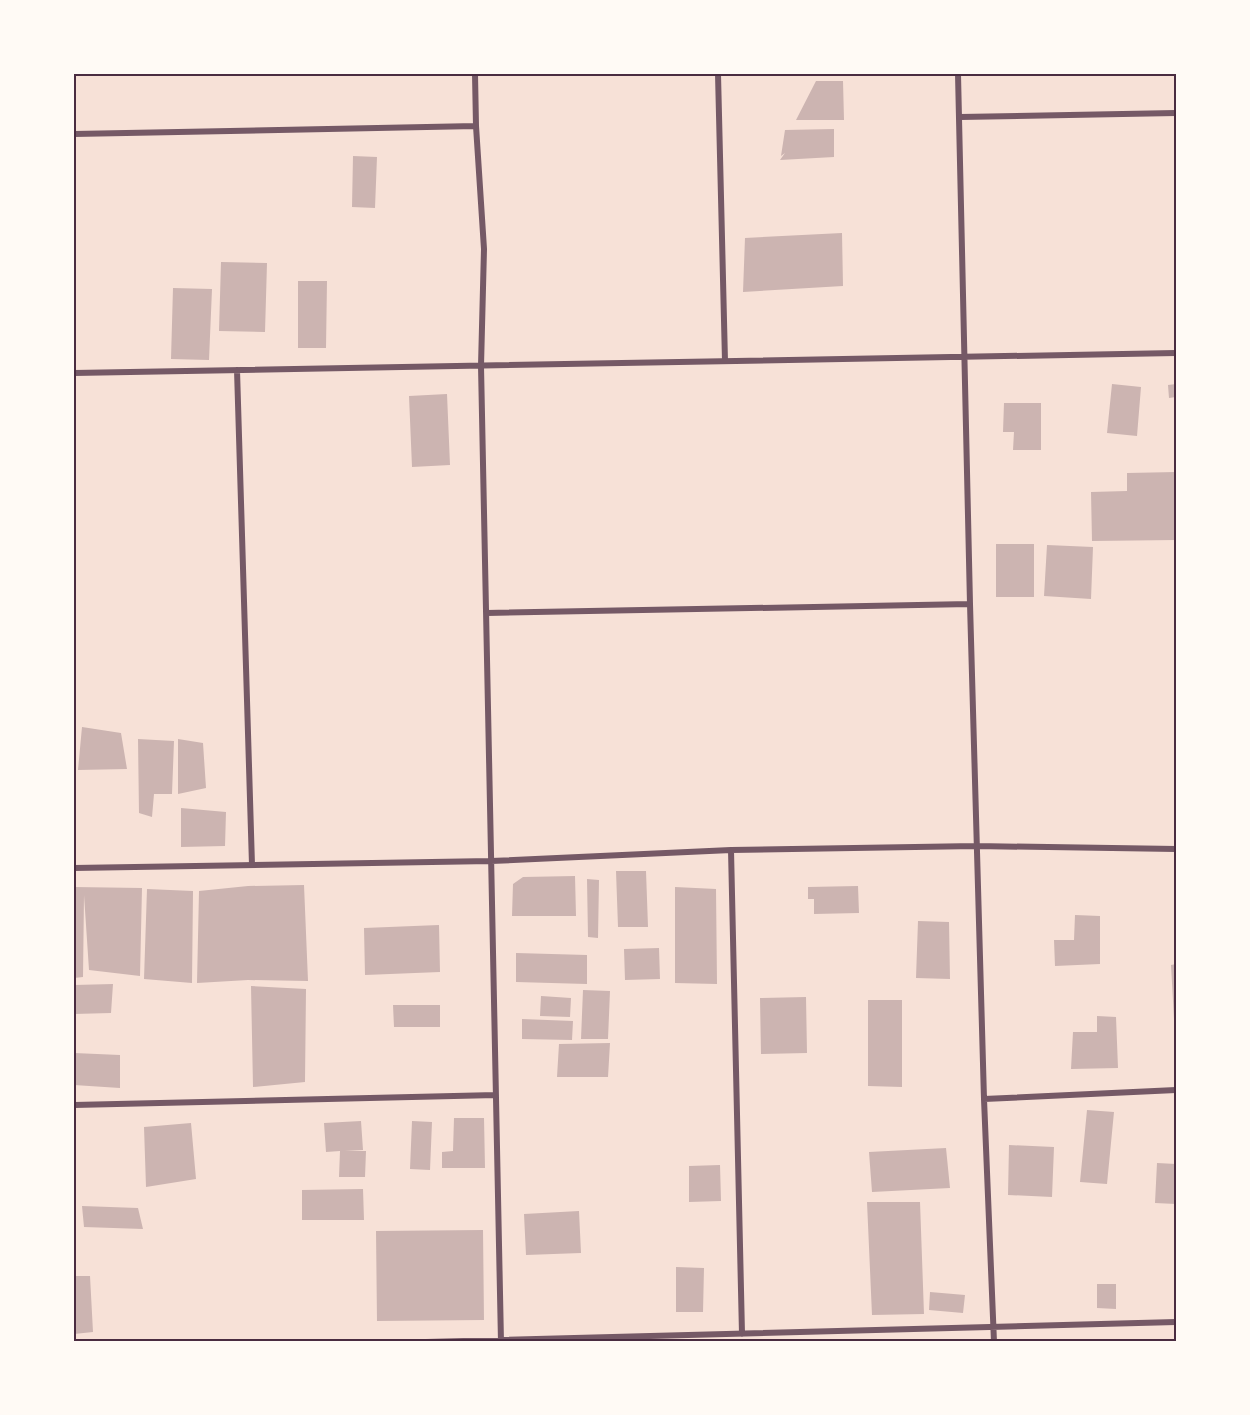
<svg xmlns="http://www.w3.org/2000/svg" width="1250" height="1415" viewBox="0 0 1250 1415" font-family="'Fira Sans Condensed',sans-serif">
	<rect width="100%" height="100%" fill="#f7e1d7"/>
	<path fill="#ccb4b1" d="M816,81H843L844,120H796Z
		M834,129V157L780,160L785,153L781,156L785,130Z
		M353,156L377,157L375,208L352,207Z
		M842,233L843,286L743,292L745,238Z
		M221,262L267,263L265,332L219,331Z
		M298,281H327L326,348H298Z
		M173,288L212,289L209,360L171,359Z
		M1112,384L1141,387L1137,436L1107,433Z
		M1176,384V397L1169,398L1168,385Z
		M447,394L450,465L412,467L409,396Z
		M1004,403H1041V450H1013L1014,432H1003Z
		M1176,472V540L1092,541L1091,492L1127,491V473Z
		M996,544H1034V597H996Z
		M1047,545L1093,547L1091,599L1044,596Z
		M82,727L121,733L127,769L78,770Z
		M138,739L174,741L172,794H154L152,817L139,813Z
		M178,739L203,743L206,788L178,794Z
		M181,808L226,812L225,846L181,847Z
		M616,871H646L648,927H618Z
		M575,876L576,916H512L513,884L523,877Z
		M587,879L599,880L598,938L588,937Z
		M304,885L308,981L248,980L197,983L199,891L248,886Z
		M858,886L859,913L814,914V899H808V887Z
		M74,887L142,888L140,976L89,970L84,895L83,977L74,978Z
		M675,887L716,889L717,984L675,983Z
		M147,889L193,891L192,983L144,979Z
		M1075,915L1100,916V964L1055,966L1054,940H1074Z
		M918,921L949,922L950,979L916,978Z
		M439,925L440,972L365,975L364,928Z
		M659,948L660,979L625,980L624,949Z
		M516,953L587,955V984L516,982Z
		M1176,964V1037H1175L1171,965Z
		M113,984L111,1013L74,1014V985Z
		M251,986L306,989L305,1082L253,1087Z
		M583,990L610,991L608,1039H581Z
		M541,996L571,998L570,1017L540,1016Z
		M806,997L807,1053L761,1054L760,998Z
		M868,1000H902V1087L868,1086Z
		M393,1005H440V1027H394Z
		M1097,1016L1116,1017L1118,1068L1071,1069L1073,1032H1097Z
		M522,1019L573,1021L572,1040L522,1039Z
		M610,1043L608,1077H557L559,1044Z
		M74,1053L120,1055V1088L74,1085Z
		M1087,1110L1114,1112L1107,1184L1080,1182Z
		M454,1118H484L485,1168H442V1152L453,1151Z
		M361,1121L363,1150L345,1151H366L365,1177H339L340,1151L326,1152L324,1123Z
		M412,1121L432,1122L430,1170L410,1169Z
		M191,1123L196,1179L146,1187L144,1127Z
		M1009,1145L1054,1147L1052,1197L1008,1195Z
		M946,1148L950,1188L872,1192L869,1152Z
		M1157,1163L1176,1164V1204L1155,1203Z
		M720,1165L721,1201L689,1202V1166Z
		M363,1189L364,1220H302V1190Z
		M867,1202H920L924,1314L872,1315Z
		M82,1206L138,1208L143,1229L84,1227Z
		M579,1211L581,1253L526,1255L524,1214Z
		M483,1230L484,1320L377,1321L376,1231Z
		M676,1267L704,1268L703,1312H676Z
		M74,1276H90L93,1332L74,1334Z
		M1097,1284H1116V1309L1097,1308Z
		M930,1292L965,1295L963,1313L929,1310Z"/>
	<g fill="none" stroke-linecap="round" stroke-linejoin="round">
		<path stroke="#755966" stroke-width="6" d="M475,74L476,126L484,249L481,366L501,1342
			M718,74L725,361
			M958,74L970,604L984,1099L994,1342
			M960,117L1176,113
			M74,134L476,126
			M237,370L252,865
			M74,373L1176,353
			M487,613L970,604
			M731,850L742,1334
			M74,868L491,861L731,850L976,846L1176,849
			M984,1099L1176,1090
			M74,1105L496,1095
			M426,1342L1176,1322"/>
	</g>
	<rect width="1250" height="1415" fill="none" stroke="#fffaf5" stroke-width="150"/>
	<rect x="75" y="75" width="1100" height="1265" fill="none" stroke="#4a2c40" stroke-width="2"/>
</svg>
